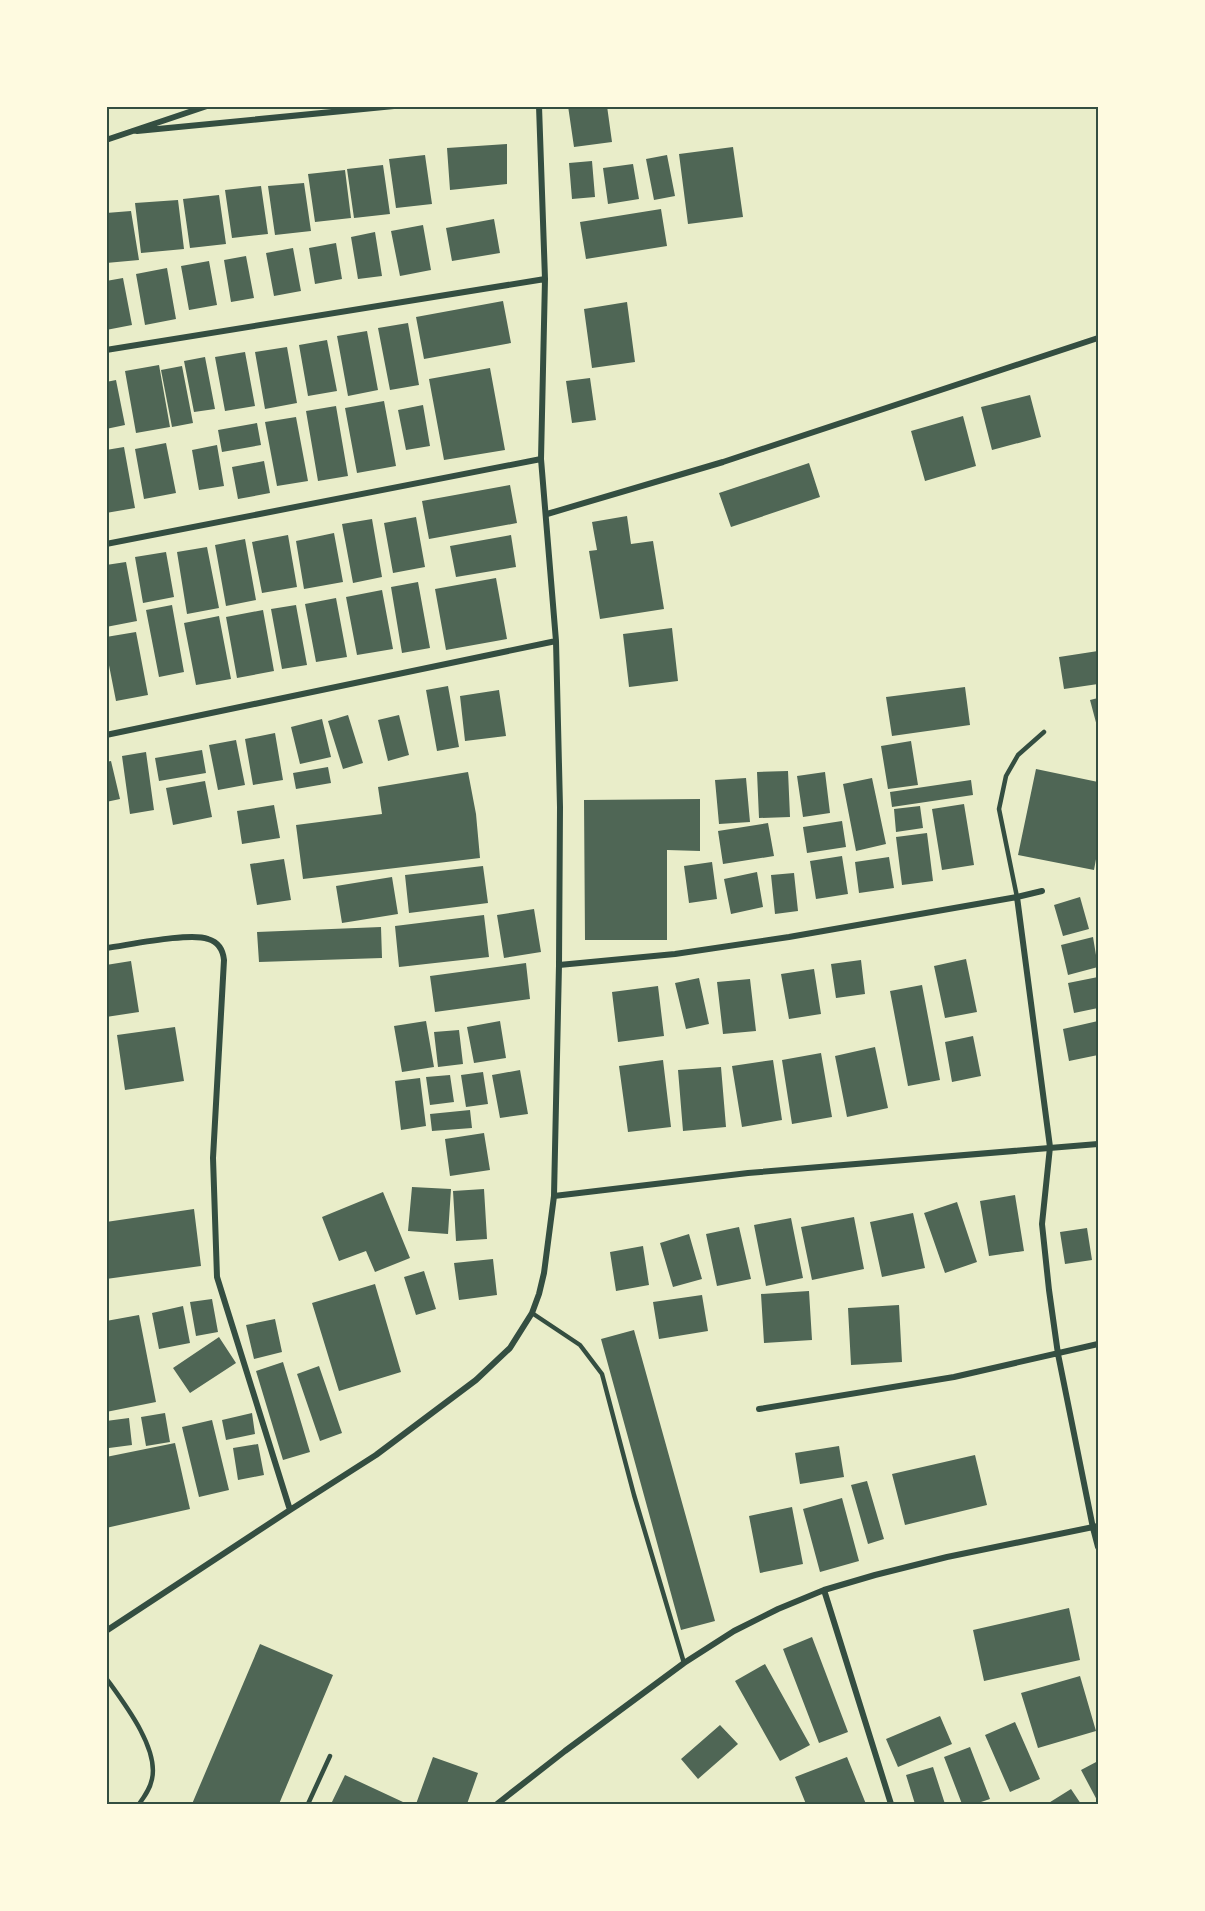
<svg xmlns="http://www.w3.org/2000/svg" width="1205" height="1911" viewBox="0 0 1205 1911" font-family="'Sofia Sans Condensed',sans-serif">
	<rect width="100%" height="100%" fill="#e9edc9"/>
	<path fill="#4f6655" d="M568,106H607L612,142L574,147Z
		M507,144V184L450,190L447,148Z
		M733,147L743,217L688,224L679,154Z
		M425,155L432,204L396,208L389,159Z
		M667,155L675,196L654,200L646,159Z
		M592,161L595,197L572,199L569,163Z
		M633,164L639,199L608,204L603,168Z
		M383,165L390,214L354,218L347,169Z
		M345,170L351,218L315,222L308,174Z
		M304,183L311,231L275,235L268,186Z
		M261,186L268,234L232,238L225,190Z
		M219,195L226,244L190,248L183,199Z
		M178,200L184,249L141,253L135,203Z
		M661,209L667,246L586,259L580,222Z
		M131,211L139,260L106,263V213Z
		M494,219L500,253L452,261L446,228Z
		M423,225L431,270L400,276L391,231Z
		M375,232L382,276L358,279L351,237Z
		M336,243L342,279L315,284L309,248Z
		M293,248L301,291L274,296L266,253Z
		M246,256L254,298L231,302L224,260Z
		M209,261L217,305L189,310L181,266Z
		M167,268L176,319L145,325L136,274Z
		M123,278L132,325L106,330V281Z
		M503,301L511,343L424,359L416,317Z
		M627,302L635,362L592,368L584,309Z
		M408,323L419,385L390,390L378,328Z
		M367,331L378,390L348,396L337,336Z
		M327,340L337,391L308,396L299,345Z
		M287,347L297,403L265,409L255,352Z
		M245,352L255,406L225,411L215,357Z
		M205,357L215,409L194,412L184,361Z
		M159,365L170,427L136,433L125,371Z
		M182,366L193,423L172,427L161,370Z
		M490,368L505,450L444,460L429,379Z
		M590,378L596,420L572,423L566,381Z
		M116,380L125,425L106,429V382Z
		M1030,395L1041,437L992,450L981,407Z
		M384,401L396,466L357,473L345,408Z
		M423,405L430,446L406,450L398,410Z
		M336,406L348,476L318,481L306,411Z
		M963,416L976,466L925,481L911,431Z
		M296,417L308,481L277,486L265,422Z
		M257,423L261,445L222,452L218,430Z
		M166,443L176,493L144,499L135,449Z
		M217,445L224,486L199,490L192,450Z
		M124,447L135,508L106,513V450Z
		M264,461L270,493L238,499L232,467Z
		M809,463L820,497L731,527L719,493Z
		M510,485L517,523L429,539L422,501Z
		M627,516L631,544L653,541L664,609L600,619L589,551L597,550L592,522Z
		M416,517L425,567L393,573L384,523Z
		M372,519L382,577L353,583L342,524Z
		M334,533L343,582L304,589L296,541Z
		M288,535L297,587L262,593L252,542Z
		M511,535L516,567L456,577L450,546Z
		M245,539L256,600L226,606L215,545Z
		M207,547L219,608L187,614L177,552Z
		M166,552L174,597L143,603L135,557Z
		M126,562L137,621L106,627V565Z
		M496,578L507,639L446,650L435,589Z
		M418,582L430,648L402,653L391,587Z
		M382,590L393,649L357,655L346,597Z
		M336,598L347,657L316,662L305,604Z
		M172,605L184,672L159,677L146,610Z
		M296,605L307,665L282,669L271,609Z
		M263,610L274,671L237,678L226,617Z
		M219,616L231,679L196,685L184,623Z
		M672,628L678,681L629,687L623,634Z
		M136,632L148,695L116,701L106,650V637Z
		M1098,651V684L1064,689L1059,657Z
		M448,686L459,747L437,751L426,690Z
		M965,687L970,725L892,736L886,697Z
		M499,690L506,736L465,741L460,696Z
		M1098,698V730L1090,700Z
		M348,715L363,763L343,769L328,721Z
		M399,715L409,755L388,761L378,720Z
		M322,719L331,757L300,764L291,727Z
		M275,733L283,780L253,785L245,739Z
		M236,740L245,785L218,790L209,745Z
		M911,741L918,785L888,789L881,746Z
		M202,750L206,773L159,781L155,758Z
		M146,752L154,810L130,814L122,756Z
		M111,761L120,799L106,802V762Z
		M328,767L331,783L296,789L293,773Z
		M1036,769L1098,782V848L1094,870L1018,855Z
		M788,771L790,817L759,818L757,772Z
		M468,772L476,814L480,858L303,879L296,825L382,814L378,787Z
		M825,772L830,813L803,817L797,776Z
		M746,778L750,822L719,824L715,780Z
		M872,778L886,844L856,851L843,784Z
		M971,780L973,795L892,807L890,792Z
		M205,781L212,817L173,825L166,788Z
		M700,799V851L667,850V940H585L584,800Z
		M964,804L974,865L942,870L932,809Z
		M274,805L280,838L242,844L237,811Z
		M920,806L923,828L896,832L894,809Z
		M842,821L846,847L807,853L803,827Z
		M768,823L774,856L723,864L718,831Z
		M927,833L933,881L902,885L896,837Z
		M842,856L848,894L816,899L810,861Z
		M889,857L894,888L859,893L855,862Z
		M284,859L291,900L257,905L250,864Z
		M712,862L717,899L689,903L684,866Z
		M483,866L488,903L409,913L405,875Z
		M757,872L763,907L731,914L724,879Z
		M794,873L798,911L775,914L771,875Z
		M392,877L398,914L342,923L336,886Z
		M1080,897L1089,929L1063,936L1054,905Z
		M534,909L541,952L504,958L497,915Z
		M484,915L489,957L399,967L395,926Z
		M381,927L382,958L259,962L257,932Z
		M1093,937L1098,967L1068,975L1061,945Z
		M966,959L977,1012L945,1018L934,966Z
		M861,960L865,994L836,998L831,964Z
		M131,961L139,1012L106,1017V965Z
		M526,963L530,999L435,1012L430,976Z
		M814,969L821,1014L789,1019L781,974Z
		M1098,977V1008L1074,1013L1068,983Z
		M699,978L709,1024L686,1029L675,983Z
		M750,979L756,1031L723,1034L717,982Z
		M922,985L940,1080L908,1086L890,991Z
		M658,986L664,1036L618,1042L612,992Z
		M426,1021L434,1067L402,1072L394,1026Z
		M500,1021L506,1058L474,1063L467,1027Z
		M1098,1021V1055L1069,1061L1063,1029Z
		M175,1027L184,1081L125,1090L117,1035Z
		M459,1030L463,1064L438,1067L434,1032Z
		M973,1036L981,1076L952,1082L945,1042Z
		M875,1047L888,1108L847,1117L835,1056Z
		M821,1053L832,1117L792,1124L782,1060Z
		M663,1060L671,1127L628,1132L619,1066Z
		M773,1060L782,1120L742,1127L732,1066Z
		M721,1067L726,1127L683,1131L678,1070Z
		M520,1070L528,1114L500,1118L492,1075Z
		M483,1072L488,1104L466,1107L461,1075Z
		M450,1075L454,1102L430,1105L426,1077Z
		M420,1078L426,1126L401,1130L395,1081Z
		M470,1110L472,1128L432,1131L430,1114Z
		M484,1133L490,1170L450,1176L445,1139Z
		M412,1187L451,1189L448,1234L408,1231Z
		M484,1189L487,1239L456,1241L453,1191Z
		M383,1192L410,1258L375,1272L366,1251L339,1261L322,1217Z
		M1015,1195L1024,1251L989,1256L980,1201Z
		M957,1202L977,1262L945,1273L924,1213Z
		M194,1209L201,1266L106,1279V1222Z
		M913,1213L925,1268L882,1277L870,1222Z
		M854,1217L864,1269L812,1280L801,1227Z
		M791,1218L803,1278L766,1286L754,1225Z
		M739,1227L751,1279L717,1286L706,1234Z
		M1087,1228L1092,1260L1065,1264L1060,1232Z
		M689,1234L702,1279L673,1287L660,1243Z
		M643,1246L649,1285L616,1291L610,1252Z
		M493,1259L497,1295L459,1300L454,1263Z
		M424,1271L436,1309L416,1315L404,1277Z
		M375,1284L401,1372L339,1391L312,1303Z
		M809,1291L812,1340L764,1343L761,1294Z
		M702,1295L708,1331L659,1339L653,1302Z
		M212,1299L218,1332L196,1336L190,1302Z
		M899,1305L902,1362L851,1365L848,1308Z
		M183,1306L190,1343L159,1349L152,1313Z
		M139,1315L156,1402L106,1412V1321Z
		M275,1319L282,1352L254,1359L246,1325Z
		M634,1330L715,1621L681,1630L601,1339Z
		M219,1337L236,1363L190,1393L173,1368Z
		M283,1362L310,1452L283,1460L256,1371Z
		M319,1366L342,1433L320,1441L297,1374Z
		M165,1413L170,1442L146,1446L141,1417Z
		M252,1413L255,1434L226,1440L222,1420Z
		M129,1418L132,1445L109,1448L106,1421Z
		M212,1420L229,1490L199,1497L182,1427Z
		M175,1443L190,1509L106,1528V1457Z
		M258,1444L264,1475L238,1480L233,1448Z
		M839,1446L844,1477L800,1484L795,1453Z
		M975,1455L987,1505L905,1525L892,1474Z
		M867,1481L884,1539L868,1544L851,1485Z
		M842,1498L859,1561L820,1572L803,1509Z
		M792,1507L803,1564L760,1573L749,1516Z
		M1069,1608L1080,1660L984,1681L973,1630Z
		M812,1637L848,1732L819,1743L783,1649Z
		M260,1644L333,1675L279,1804H192Z
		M765,1664L810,1745L780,1761L735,1681Z
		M1080,1676L1096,1731L1038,1748L1021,1693Z
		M940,1716L952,1744L898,1767L886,1739Z
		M1015,1722L1040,1779L1010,1792L985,1735Z
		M720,1725L738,1744L698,1779L681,1759Z
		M970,1747L990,1799L975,1804H962L944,1757Z
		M433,1757L478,1773L467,1804H416Z
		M847,1757L866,1804H806L795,1777Z
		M1098,1761V1802L1081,1770Z
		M933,1767L945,1804H915L906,1775Z
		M345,1775L403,1802L402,1804H331Z
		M1071,1789L1081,1804H1047Z"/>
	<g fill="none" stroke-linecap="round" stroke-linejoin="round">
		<path stroke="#344e41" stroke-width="4.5" d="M1017,897L999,809L1006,776L1018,755L1044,732
			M532,1313L580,1345L602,1374L634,1495L684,1663
			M106,1678C124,1703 159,1748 152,1779C150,1789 145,1796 139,1804
			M308,1804L330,1756"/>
		<path stroke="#344e41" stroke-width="6" d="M137,131L394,106
			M106,140L207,106
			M106,350L545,279
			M547,514L723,462L1098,338
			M106,544L541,459
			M106,735L556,641
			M1017,897L1050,1147L1042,1224L1049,1290L1058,1354L1093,1528L1098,1547
			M106,948C129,945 190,932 208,939C218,942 223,950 224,960L213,1158L217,1277L290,1510
			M559,965L675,954L789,937L1017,897L1042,891
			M554,1196L748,1173L1098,1144
			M759,1409L954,1377L1098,1344
			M824,1590L891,1804
			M106,1631L290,1510L376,1455L476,1380L510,1348L532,1313L539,1294L544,1273L554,1196L559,965L560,807L556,641L541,459L545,279L539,106
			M497,1804L565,1751L684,1663L734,1631L778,1609L824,1590L875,1575L947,1557L1098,1526"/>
	</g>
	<rect width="1205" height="1911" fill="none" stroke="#fefae0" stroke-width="216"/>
	<rect x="108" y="108" width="989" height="1695" fill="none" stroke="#344e41" stroke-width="2"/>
</svg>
